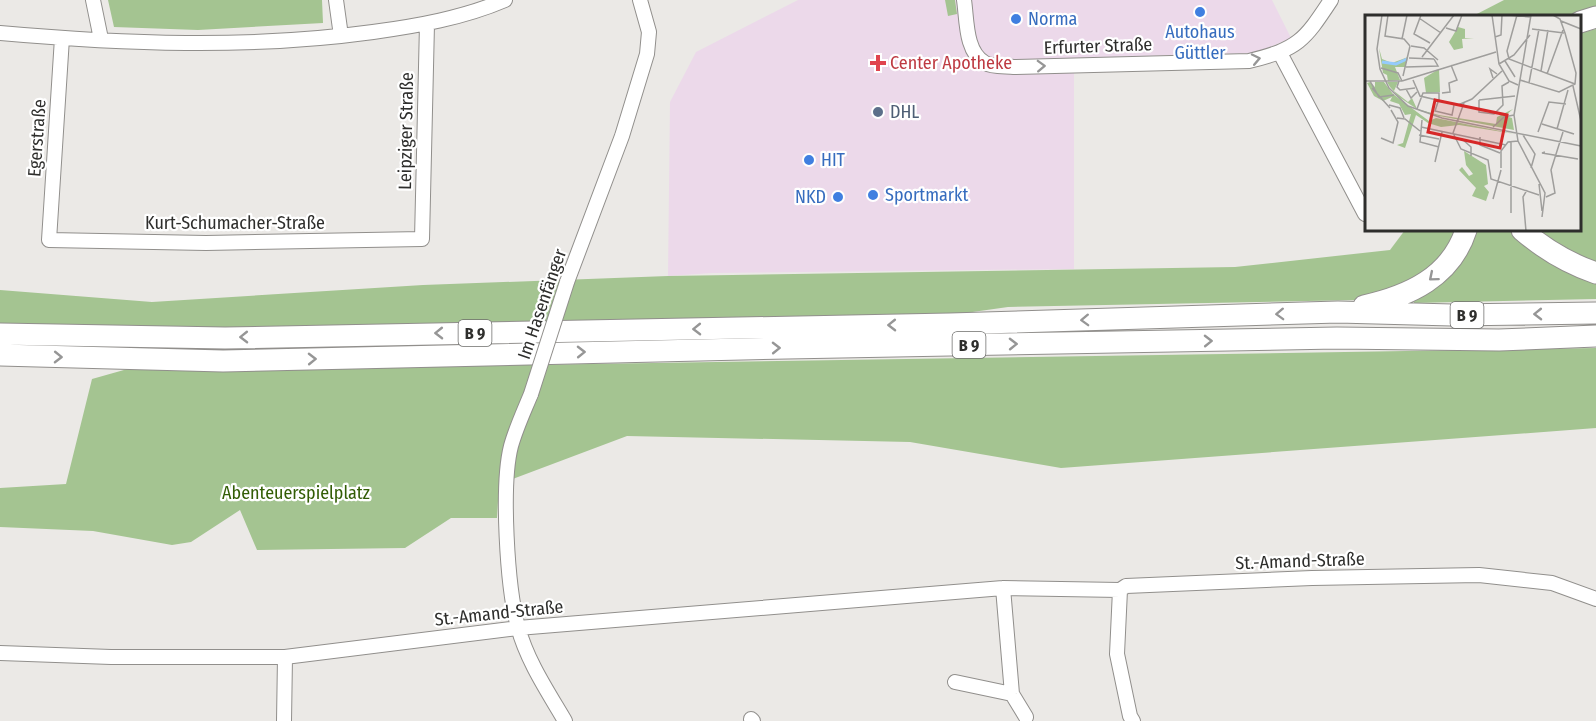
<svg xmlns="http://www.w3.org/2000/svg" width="1596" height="721" viewBox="0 0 1596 721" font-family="'Fira Sans Condensed',sans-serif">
	<rect width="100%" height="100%" fill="#ebe9e6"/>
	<path fill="#ecd9ea" d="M798,0H1272L1291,38L1256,53L1074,58V269L712,273L668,276L670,102L696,52Z"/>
	<path fill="#a4c491" d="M108,0H322L323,23L198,30L114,27Z
		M945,0H955L957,14L948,16Z
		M1504,0H1596V6L1566,16H1473Z
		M1596,29V266L1531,230H1580V33Z
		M1405,230H1458L1446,256L1425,277L1357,300L1008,307L944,316L153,330L0,326V290L152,302L423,285L668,276L1235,267L1390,250Z
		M1473,230H1514L1596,280V299L1414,303V298Z
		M1596,348V428L1061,468L910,442L627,436L499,484L497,518H451L405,548L257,550L240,510L191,542L172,545L93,531L0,527V488L66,484L92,379L131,368L525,365Z"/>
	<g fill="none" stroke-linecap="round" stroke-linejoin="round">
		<g stroke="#918f8c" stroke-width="16">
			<path id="minor" d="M93,0L101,39
				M336,0L341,36
				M964,0C967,19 965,52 985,63C992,67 1006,66 1014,67L1249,61C1298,49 1304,41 1331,0
				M0,33C123,44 249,49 373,32C417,26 463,18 505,0
				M62,38L49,240L206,243L422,239L427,24
				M1280,53L1365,214
				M567,282L622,136L647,54L649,32L640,0
				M531,394C524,411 516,428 511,446C501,485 507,587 518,627C527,661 548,692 565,721
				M1003,588L1012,694L1026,717
				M1120,590L1117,654L1130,716L1133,721
				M0,653L111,657H285L518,628L1003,588L1120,590L1126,586L1312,578L1479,575L1552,583L1596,599
				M955,682L1012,694
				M751,719L753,721
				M284,721L285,657"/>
		</g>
		<g stroke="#918f8c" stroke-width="23">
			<path id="trunk" d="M1580,22L1596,17
				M1522,230C1545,250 1567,263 1596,273
				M1364,306C1409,296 1451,277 1466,230
				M0,334L225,338L950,324L1338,312L1452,315L1596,313
				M0,355L223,361L787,348L1337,338L1499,340L1596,336"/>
		</g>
		<use href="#minor" stroke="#fff" stroke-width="14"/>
		<use href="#trunk" stroke="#fff" stroke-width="21"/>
		<g stroke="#918f8c" stroke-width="16" stroke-linecap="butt">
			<path id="minor-bridge" d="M531,394L567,282"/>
		</g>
		<use href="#minor-bridge" stroke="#fff" stroke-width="14"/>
	</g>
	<defs><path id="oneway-chevron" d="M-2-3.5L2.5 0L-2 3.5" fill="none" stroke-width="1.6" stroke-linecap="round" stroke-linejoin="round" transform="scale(1.5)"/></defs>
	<g stroke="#969696">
		<use href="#oneway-chevron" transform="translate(1256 59) rotate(-12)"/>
		<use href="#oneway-chevron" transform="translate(1041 66) rotate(-2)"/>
		<use href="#oneway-chevron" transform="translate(1433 277) rotate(140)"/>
		<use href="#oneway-chevron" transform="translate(1280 314) rotate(178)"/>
		<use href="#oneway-chevron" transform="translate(1538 314) rotate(179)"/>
		<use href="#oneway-chevron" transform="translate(1085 320) rotate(178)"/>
		<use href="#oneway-chevron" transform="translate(892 325) rotate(179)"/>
		<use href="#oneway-chevron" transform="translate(697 329) rotate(179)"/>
		<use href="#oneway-chevron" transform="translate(439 333) rotate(179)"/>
		<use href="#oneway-chevron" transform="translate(244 337) rotate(179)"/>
		<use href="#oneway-chevron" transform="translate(1208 341) rotate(-1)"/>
		<use href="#oneway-chevron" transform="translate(1013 344) rotate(-1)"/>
		<use href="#oneway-chevron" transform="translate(776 348) rotate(-1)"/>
		<use href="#oneway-chevron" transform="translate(581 352) rotate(-1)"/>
		<use href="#oneway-chevron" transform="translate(58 357) rotate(1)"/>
		<use href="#oneway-chevron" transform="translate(312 359) rotate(-1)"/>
	</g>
	<g fill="#3f7fe0" stroke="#fff" stroke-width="2">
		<circle cx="1200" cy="12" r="6"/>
		<circle cx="1016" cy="19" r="6"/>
		<circle cx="809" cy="160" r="6"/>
		<circle cx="873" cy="195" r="6"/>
		<circle cx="838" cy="197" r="6"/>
	</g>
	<path fill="#e0444e" stroke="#fff" stroke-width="2" d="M875 54h6v6h6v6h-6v6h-6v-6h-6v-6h6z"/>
	<circle fill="#5c6f8a" stroke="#fff" stroke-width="2" cx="878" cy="112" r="6"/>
	<g text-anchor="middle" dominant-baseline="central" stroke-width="4.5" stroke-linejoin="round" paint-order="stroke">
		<g fill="#fff" stroke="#6d6d6b" stroke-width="1.5">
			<rect x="1450.5" y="302" width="33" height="26" rx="4.5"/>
			<rect x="458.5" y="320" width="33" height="26" rx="4.5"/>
			<rect x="952.5" y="332" width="33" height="26" rx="4.5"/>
		</g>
		<g font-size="16" font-weight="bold" fill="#2e2e2c">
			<text x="1467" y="315">B 9</text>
			<text x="475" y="333">B 9</text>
			<text x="969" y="345">B 9</text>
		</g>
		<g font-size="18" fill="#366cbe" stroke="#fff" text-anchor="start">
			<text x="1028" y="19">Norma</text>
			<text x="1200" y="32" text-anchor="middle">Autohaus<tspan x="1200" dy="21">Güttler</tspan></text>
			<text x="821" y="160">HIT</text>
			<text x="885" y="195">Sportmarkt</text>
			<text x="826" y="197" text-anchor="end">NKD</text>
		</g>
		<g font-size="18" fill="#2e2e2c" stroke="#fff">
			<text transform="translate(1098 46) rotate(-2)">Erfurter Straße</text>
			<text transform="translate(406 131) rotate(-89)">Leipziger Straße</text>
			<text transform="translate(37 138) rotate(-86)">Egerstraße</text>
			<text x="235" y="223">Kurt-Schumacher-Straße</text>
			<text transform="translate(542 304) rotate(-71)">Im Hasenfänger</text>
			<text transform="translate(1300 561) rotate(-2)">St.-Amand-Straße</text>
			<text transform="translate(499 613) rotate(-6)">St.-Amand-Straße</text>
		</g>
		<g font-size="18" fill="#be3a42" stroke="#fff" text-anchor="start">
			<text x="890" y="63">Center Apotheke</text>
		</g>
		<g font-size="18" fill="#4e5e75" stroke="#fff" text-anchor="start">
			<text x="890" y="112">DHL</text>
		</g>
		<g font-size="18" fill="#325d05" stroke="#fff">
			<text x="296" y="493">Abenteuerspielplatz</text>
		</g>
	</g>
	<g transform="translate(1365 15)">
		<rect width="216" height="216" fill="#ebe9e6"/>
		<path d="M93,12L100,14V23H109L97,24L98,33L89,35L84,27ZM14,33L17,44L27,48L43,42L40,52H30L35,65L23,66L22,60L18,58ZM74,54L75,77L61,78L59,63ZM5,67L10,72V67H19L28,79L64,106L71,103L150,119L94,110L76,112L63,108L51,100L40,133L32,130L38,128L46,99L40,100L34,89L25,86L27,82L18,86L9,81L2,68ZM22,67H33L29,76L43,87L47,83L52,94L74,100L131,109L132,102L148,94L140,101L147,103L149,115L74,101L55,96L34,82L25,72ZM99,136L121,150L123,169L119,171L124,177L121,186L107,181L111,173L94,155L97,152L104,161L108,159L101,150Z" fill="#a4c491"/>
		<path fill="none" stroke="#95cbfd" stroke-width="3" d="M17,47L31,49L42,44"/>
		<path fill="none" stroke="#9f9e9c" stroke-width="1.5" d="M17,0L12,34L15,54L24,73L43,91L77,103L216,131M23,0L20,21L39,24L45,31M56,0L49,19L65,28M127,0L134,49L144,66L153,70M143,0L166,2M152,0L142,36L144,44L210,69M54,3L76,18M196,6L216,14M81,13L91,16L97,0M167,14L199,18M130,22L136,20L137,0M37,24L42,0M46,31L59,33L73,45M57,42L89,0M44,43L69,44M140,46L150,62M134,49L149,40L165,20M41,52L73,51L69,44M16,53L33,58L37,66M176,56L183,15M182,59L198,15M38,61L45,31M128,63L125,54L132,59M48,65L55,81L93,90L107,84L137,56M155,65L194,77L210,69L211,58L200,18L195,4L188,0M0,66H37M5,66L14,82L29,80M34,66L32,72L35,75L50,73M37,66L131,37M164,68L174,14M208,71L216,106M7,73L25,93M41,74L46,83L52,77M77,78L85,77L84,68L92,65L86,50M114,85V97L129,99L138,90L137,71L144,67M114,85L150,81M73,87L70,96L87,100L89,90M24,90L35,93L39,103M52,94L58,78H74V87M149,100L166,0M149,100L153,126L180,178L177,202M32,103L40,104L55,116M57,105L55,127L74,132M177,109L209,119M56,112L141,130M128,112L139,102L149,100M192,114L203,75M173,117L184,87L201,89M88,118L96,134L123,145L126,164L174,180M88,118L99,88M54,120L74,124M158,120L170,139L166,153M115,122V130L135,138M16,123L28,128L33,107L26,95M97,124L106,132V141M180,137L177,138L213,144M70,147L77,117M136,153V136L143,127L153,126M174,169L177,196M181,182L190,178L186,155L198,117M128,184L136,155M146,198V127M161,216L158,182L162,175"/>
		<path fill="#d62828" fill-opacity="0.15" stroke="#d62828" stroke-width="3" d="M70,85L142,100L135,133L63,117Z"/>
		<rect width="216" height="216" fill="none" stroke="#2e2e2c" stroke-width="3"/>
	</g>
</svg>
